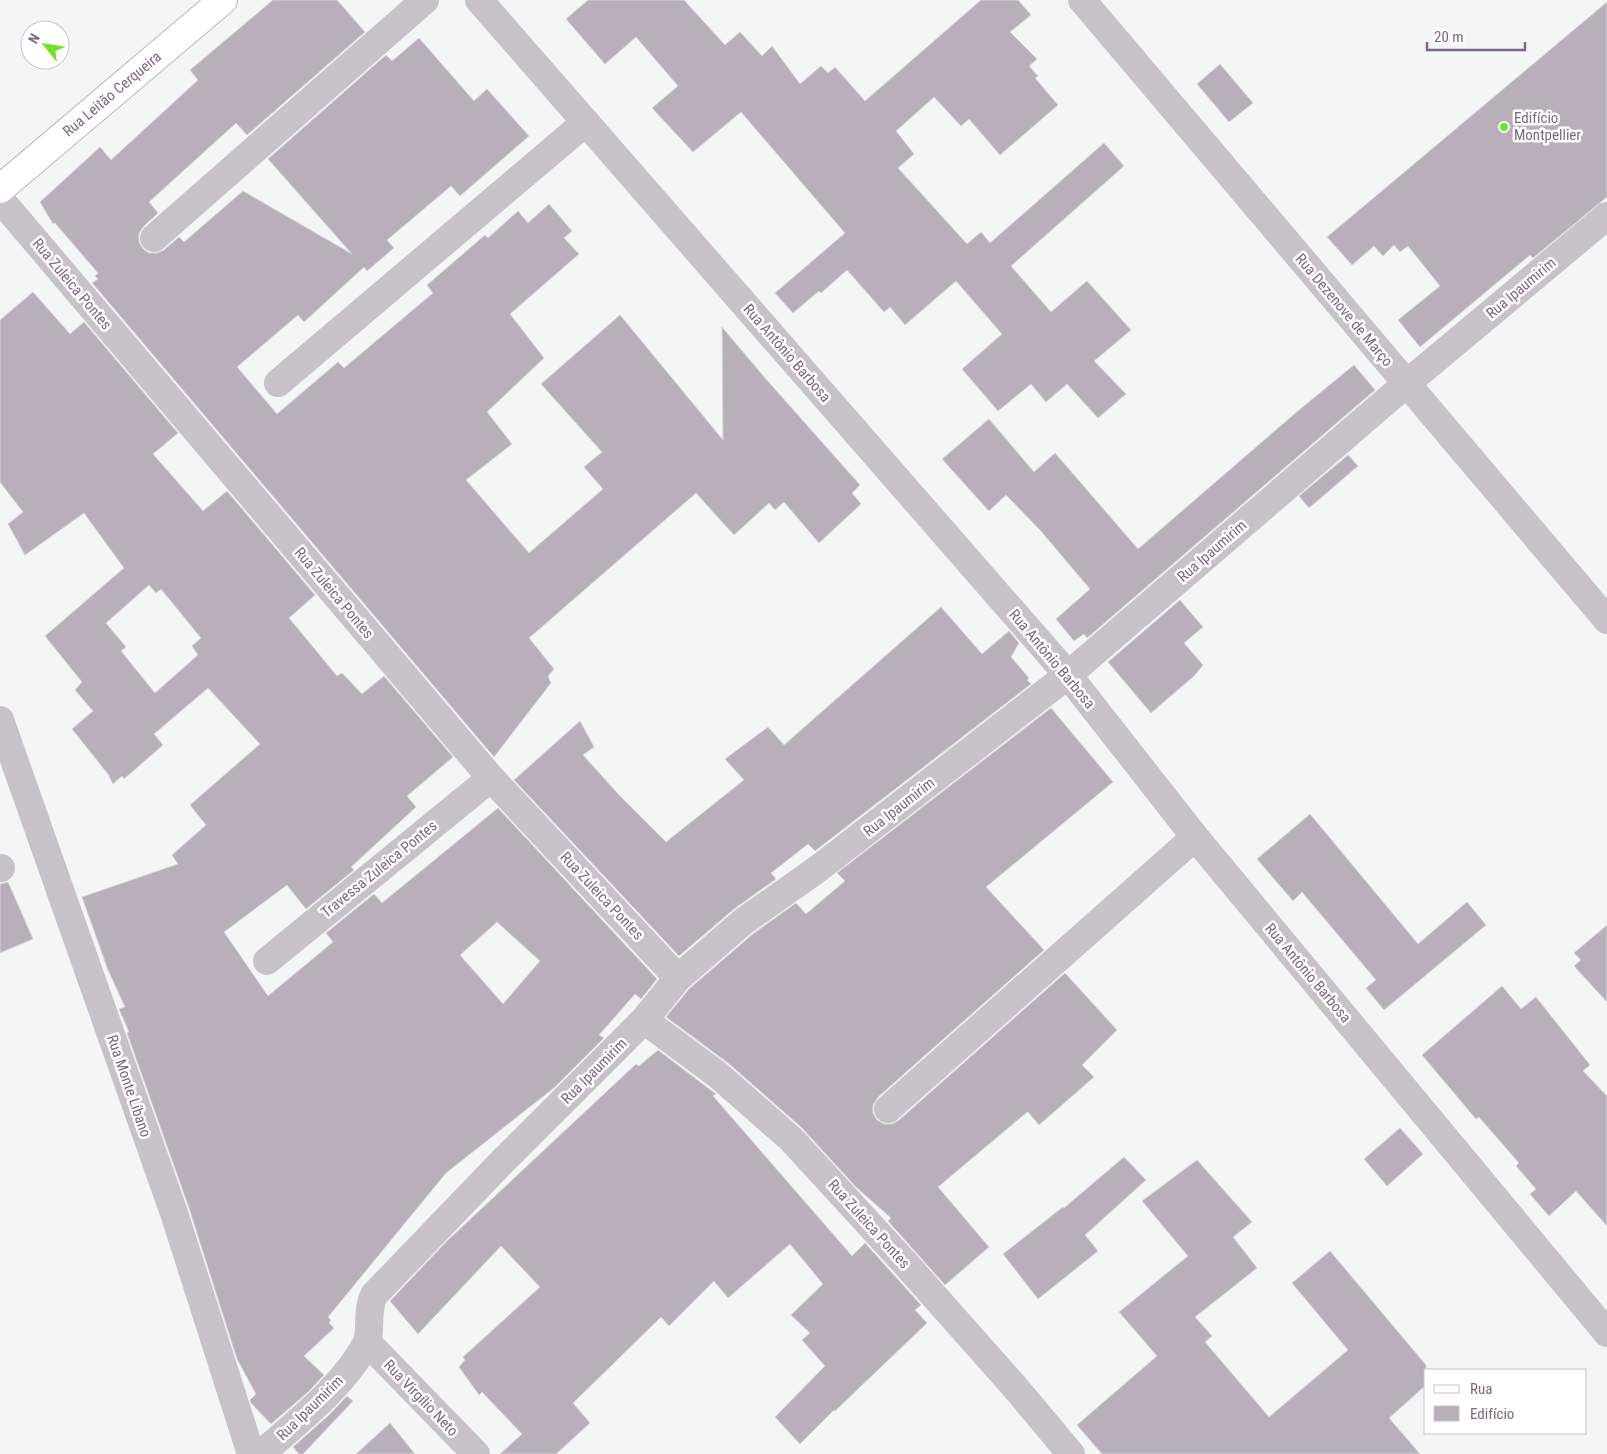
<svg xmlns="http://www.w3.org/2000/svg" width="1607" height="1454" viewBox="0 0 1607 1454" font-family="'Roboto Condensed',sans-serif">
	<rect width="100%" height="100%" fill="#f3f6f4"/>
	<path fill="#b8afbb" stroke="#d5d7d6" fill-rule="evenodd" d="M273,0H337L365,32L247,135L236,123L149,202L158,213L144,226L139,233V242L143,249L149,253H157L164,250L179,237L184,242L243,191L352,254L268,159L386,55L392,61L419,38L474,101L487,89L529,136L460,196L451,186L387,240L394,248L367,271L364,267L304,322L298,315L237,367L277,414L338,362L344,368L433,293L427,285L485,235L488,238L518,211L528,223L549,204L572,231L564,238L579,254L510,314L544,358L487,412L512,444L466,480L529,553L603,489L584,467L602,452L541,384L620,315L723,440L722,327L765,378L860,485L852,493L861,504L819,543L784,502L775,510L769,503L734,535L696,493L529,638L554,669L548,676L551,683L494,757L99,291L92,283L98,279L95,276L98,273L55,223L53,224L40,202L100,147L111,160L198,80L190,70Z
		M588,0H684L725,45L740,32L762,56L772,46L800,84L821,66L828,73L835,67L865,101L981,0H1018L1031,15L1010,32L1037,59L1029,66L1038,76L1035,78L1058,105L1000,155L969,119L961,126L934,97L896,131L914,154L898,168L967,244L981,232L990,243L1104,143L1124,166L1011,266L1051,312L1087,281L1131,330L1094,361L1126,394L1098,418L1067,384L1046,402L1031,384L998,411L962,369L1002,334L956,281L905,325L890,307L884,312L847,270L821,293L819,291L793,313L775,293L845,233L741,112L693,152L652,108L678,86L636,37L605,64L566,19Z
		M1607,2V197L1533,258L1530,255L1420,347L1398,320L1440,286L1408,246L1400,252L1394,245L1383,256L1374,246L1352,265L1327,237Z
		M1220,64L1253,103L1229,122L1197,84Z
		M33,292L70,334L84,322L178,433L153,454L203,511L227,491L315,595L289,618L337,676L342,673L362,694L384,676L453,757L407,796L416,807L351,867L354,870L306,909L287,885L224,932L268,996L333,942L326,933L374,894L382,903L498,808L657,979L641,999L635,994L599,1035L604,1038L555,1087L446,1173L328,1317L331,1320L329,1323L334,1328L304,1356L324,1375L308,1392L271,1424L251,1403L250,1400L256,1394L237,1359L189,1208L127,1033L129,1032L119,1009L125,1007L108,970L82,897L178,864L172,855L206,825L190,805L260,744L208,688L154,734L163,745L124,779L122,776L113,784L108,774L72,729L93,711L75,690L82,682L45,636L124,568L84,513L25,555L8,524L23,512L0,482V320ZM149,585L156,593L161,589L201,638L192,646L198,655L155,693L121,651L126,647L106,623ZM497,922L540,961L503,1004L460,955Z
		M1354,365L1375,390L1087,638L1084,634L1074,641L1056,619L1090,589L1040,530L1006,495L989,511L942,459L989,419L1034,472L1055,453L1138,549L1299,410Z
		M1348,455L1358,466L1309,508L1299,496Z
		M1180,600L1203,627L1184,643L1203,665L1194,676L1151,713L1108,662Z
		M941,607L982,654L1009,631L1019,643L1011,657L1029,678L1027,680L1031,684L815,851L808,844L771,873L776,879L734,909L679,956L514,780L580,721L594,747L583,755L620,796L666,842L744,780L725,759L768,727L784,745Z
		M1051,708L1113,782L986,887L1044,950L878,1097L873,1105V1113L877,1120L884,1124H892L898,1121L1065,973L1117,1030L1082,1065L1094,1077L1039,1125L1028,1112L1026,1113L938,1187L989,1247L945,1285L888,1221L891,1218L856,1187L801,1127L728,1063L666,1017L689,989L754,933L796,903L806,914L845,881L837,873Z
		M1310,814L1418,944L1467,902L1486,925L1384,1010L1366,988L1376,980L1302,892L1293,901L1257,859Z
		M8,882L33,939L0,953V884Z
		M1607,925V1002L1574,966L1581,960L1574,953Z
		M1502,986L1521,1009L1536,997L1590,1065L1583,1071L1607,1096V1226L1576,1191L1549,1216L1530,1194L1536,1189L1516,1166L1519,1163L1479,1117L1476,1119L1422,1055Z
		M658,1050L716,1094L713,1096L852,1256L865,1243L921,1305L915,1310L927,1323L835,1411L834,1410L800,1444L775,1417L825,1366L802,1340L810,1333L791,1315L823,1284L790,1244L728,1298L714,1281L669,1326L661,1317L573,1403L590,1423L556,1454H500L522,1434L482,1392L479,1395L459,1367L465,1360L463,1357L540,1287L501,1246L418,1334L390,1301L447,1241L636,1064L639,1066Z
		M1400,1128L1423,1154L1387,1186L1364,1159Z
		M1124,1157L1146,1180L1085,1235L1098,1251L1038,1299L1003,1254L1063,1207L1064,1208Z
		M1197,1160L1252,1222L1233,1237L1257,1268L1195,1317L1212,1336L1205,1342L1269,1417L1348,1350L1292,1283L1330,1251L1426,1365V1385L1389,1418L1420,1454H1102L1077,1425L1157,1356L1119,1312L1188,1256L1142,1201Z
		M347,1396L353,1401L303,1454H299L293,1447L329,1415Z
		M390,1423L415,1454H356Z"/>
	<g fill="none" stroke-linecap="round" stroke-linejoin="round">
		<g stroke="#bdb6bf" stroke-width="30">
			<path id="secondary" d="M0,189L223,0"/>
		</g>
		<path stroke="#c7c1c8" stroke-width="28" d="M479,0L1068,675L1195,837L1607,1333
			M1082,0L1607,620
			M0,199L491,778L678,978
			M154,238L425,0
			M278,383L586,122
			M0,720L174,1213L251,1454
			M0,868H1
			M267,961L491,778
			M644,1020L718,1075L791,1139L904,1262L1014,1386L1071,1454
			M888,1109L1195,837
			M367,1342L476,1454
			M261,1454C298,1421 342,1388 366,1344C372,1333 366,1311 374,1295L500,1164L644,1020L678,978L744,921L819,868L1068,675L1406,384L1607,216"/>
		<use href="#secondary" stroke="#fff" stroke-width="28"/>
	</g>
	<circle fill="#71e326" stroke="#fff" stroke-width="2" cx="1504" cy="127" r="5"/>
	<g text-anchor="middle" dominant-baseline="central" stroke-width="5" stroke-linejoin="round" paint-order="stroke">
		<g font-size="15" fill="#7e6584" stroke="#fff">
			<text transform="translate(112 94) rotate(-40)">Rua Leitão Cerqueira</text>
			<text transform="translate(72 284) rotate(50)">Rua Zuleica Pontes</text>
			<text transform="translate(1521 288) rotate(-40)">Rua Ipaumirim</text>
			<text transform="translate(1344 310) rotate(50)">Rua Dezenove de Março</text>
			<text transform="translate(787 353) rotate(49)">Rua Antônio Barbosa</text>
			<text transform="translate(1212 551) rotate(-41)">Rua Ipaumirim</text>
			<text transform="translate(334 593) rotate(50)">Rua Zuleica Pontes</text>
			<text transform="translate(1052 659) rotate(50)">Rua Antônio Barbosa</text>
			<text transform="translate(899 807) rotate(-38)">Rua Ipaumirim</text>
			<text transform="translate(379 869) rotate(-39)">Travessa Zuleica Pontes</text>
			<text transform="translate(602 896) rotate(47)">Rua Zuleica Pontes</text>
			<text transform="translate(1308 973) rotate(50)">Rua Antônio Barbosa</text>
			<text transform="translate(594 1071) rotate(-45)">Rua Ipaumirim</text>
			<text transform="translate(129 1086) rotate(71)">Rua Monte Líbano</text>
			<text transform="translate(869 1224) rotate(48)">Rua Zuleica Pontes</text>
			<text transform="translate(421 1398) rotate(46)">Rua Virgílio Neto</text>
			<text transform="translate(310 1408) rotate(-44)">Rua Ipaumirim</text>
		</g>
		<g font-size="15" fill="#7e6584" stroke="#fff" text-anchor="start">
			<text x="1514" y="118">Edifício<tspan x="1514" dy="17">Montpellier</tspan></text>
		</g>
	</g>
	<rect x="1424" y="1369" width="162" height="65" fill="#ffffff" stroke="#cbc1ce"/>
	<rect x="1434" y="1385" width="25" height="8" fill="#ffffff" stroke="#cbc1ce"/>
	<text x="1470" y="1394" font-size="15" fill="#7e6584">Rua</text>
	<rect x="1434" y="1406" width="25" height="15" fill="#b8afbb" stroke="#cbc1ce"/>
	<text x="1470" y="1419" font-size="15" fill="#7e6584">Edifício</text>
	<g transform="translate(45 45) rotate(300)"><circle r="24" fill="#ffffff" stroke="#cbc1ce"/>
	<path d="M0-4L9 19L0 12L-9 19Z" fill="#71e326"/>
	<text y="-8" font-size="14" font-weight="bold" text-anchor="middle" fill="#7e6584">N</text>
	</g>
	<path d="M1427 42v8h98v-8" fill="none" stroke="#7e6584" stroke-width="2.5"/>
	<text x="1434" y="42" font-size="15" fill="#7e6584" stroke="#ffffff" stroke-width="4" paint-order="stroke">20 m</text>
</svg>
